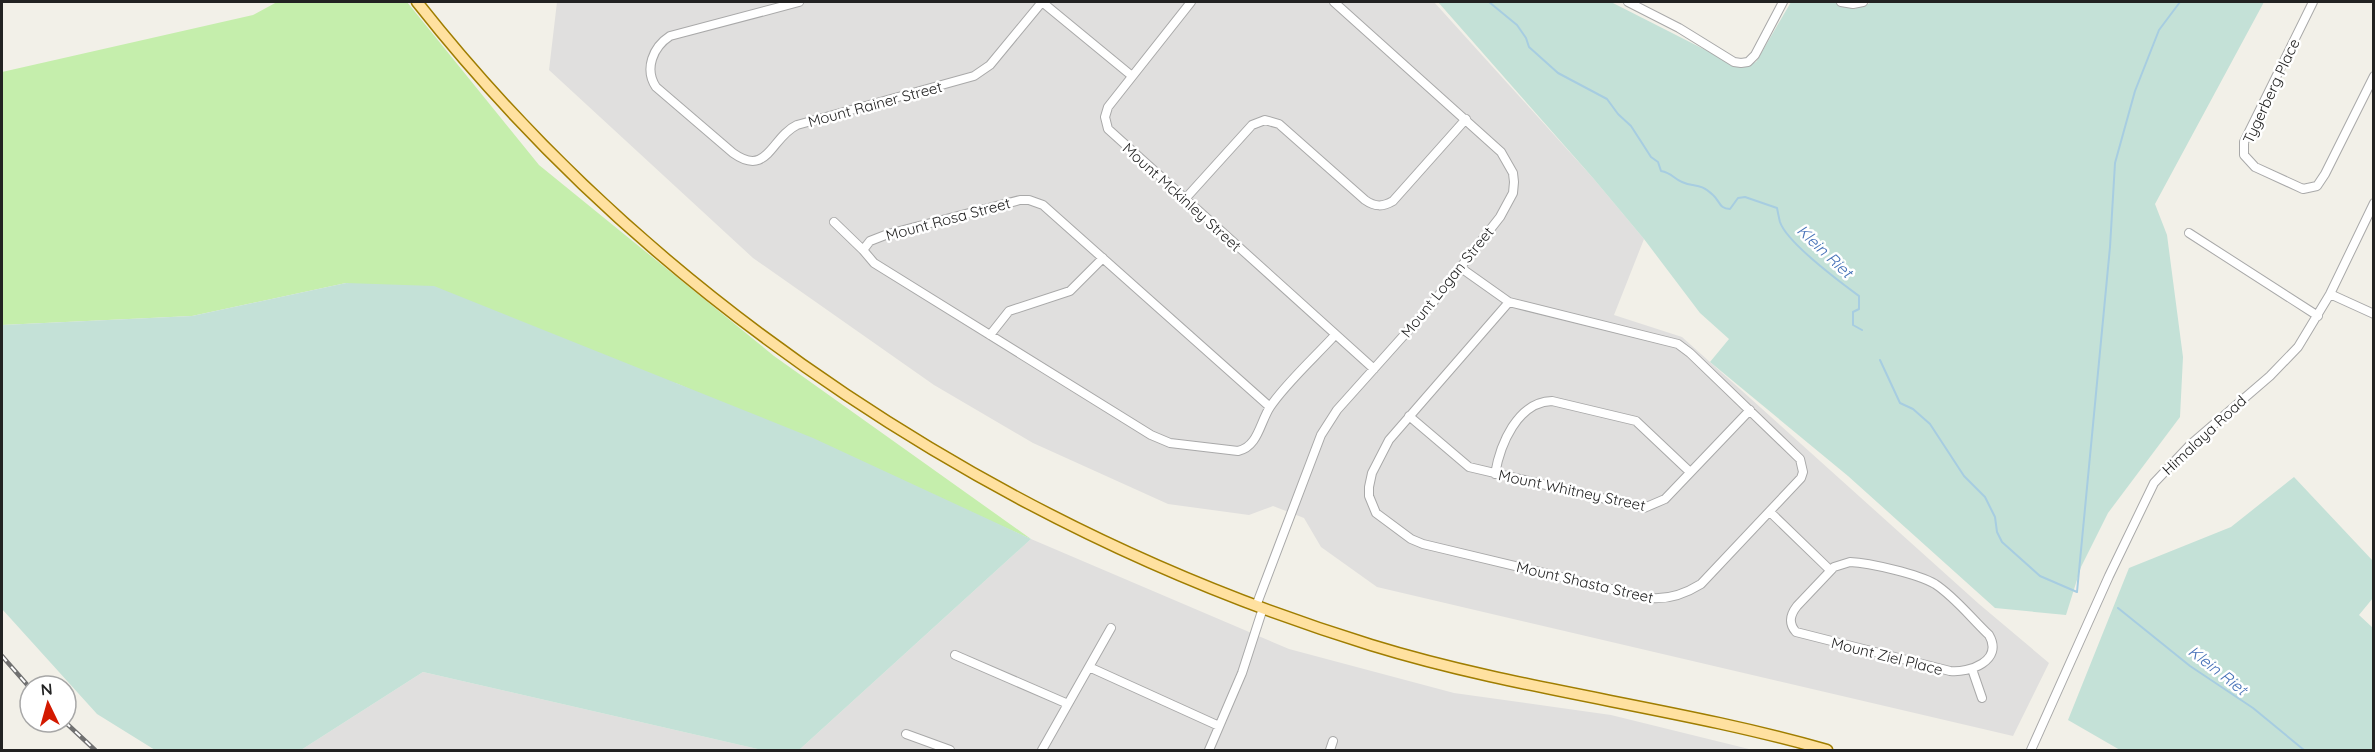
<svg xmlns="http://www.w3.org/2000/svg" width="2375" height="752" viewBox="0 0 2375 752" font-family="Quicksand,sans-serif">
	<rect width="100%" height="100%" fill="#f2f0e8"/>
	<path fill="#e0dfde" d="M557,2H1434L1593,178L1644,239L1614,315L1682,337L1979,604L2049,663L2013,736L1377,587L1321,547L1304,518L1273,506L1249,515L1168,504L1033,443L934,385L753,258L549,70Z
		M1031,539L1289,649L1454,693L1611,715L1753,750H799Z
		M423,672L762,750H301Z"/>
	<path fill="#c5eeac" d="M277,2H407L539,165L774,356L1031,539L678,384L346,283L192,316L2,325V72L253,15Z"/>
	<path fill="#c4e1d7" d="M1438,2H1611L1739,67L1756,62L1791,2H1834L1854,9L1873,2H2264L2155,204L2167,235L2183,357L2180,417L2108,513L2081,567L2066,615L1995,608L1848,476L1710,362L1729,339L1700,313L1644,239L1593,178Z
		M346,283L434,286L813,438L1031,539L799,750H762L423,672L301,750H155L97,714L2,609V325L192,316Z
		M2294,477L2373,561V598L2359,615L2373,628V750H2120L2068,720L2129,568L2231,527Z"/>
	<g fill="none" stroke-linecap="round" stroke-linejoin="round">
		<path stroke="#a7cde1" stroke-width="2" d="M1489,2L1517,25L1526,38L1529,47L1558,73L1607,99L1618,114L1631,126L1651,157L1658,162L1661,171C1672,173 1674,179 1682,182C1695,188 1699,182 1713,195C1720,201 1719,209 1730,209L1738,198L1745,197L1777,208C1778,213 1779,218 1780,222C1787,243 1840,282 1859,296V309L1853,312V325L1862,330
			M1880,360L1900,403L1913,409L1930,424L1964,476L1985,497L1995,517L1997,532L2002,542L2040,576L2077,592L2110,247L2115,163L2135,91L2159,30L2180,2
			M2118,608L2190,666L2253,708L2304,750"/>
		<g stroke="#a9a9a9" stroke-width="10">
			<path id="minor" d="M799,2L670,36C653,47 644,69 656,87L733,153C768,178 771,137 797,125L974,76L990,65L1042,2
				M1042,2L1132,76
				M1191,2L1108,107L1105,117L1108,129L1374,369
				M1628,2L1679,28L1734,62L1741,63L1748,62L1755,55L1783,2
				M1841,2L1853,4L1863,2
				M2313,2L2244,142V155L2255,167L2303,189L2317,186L2325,174L2374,76
				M1185,199L1252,125L1265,120L1279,124L1365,200C1375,207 1383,207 1393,201L1466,119
				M834,222L863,250
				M2189,233L2318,316
				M1461,268L1509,302L1389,440L1372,473L1369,487V496L1376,513L1411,539L1423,544L1649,598C1669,600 1685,594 1701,584L1801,478L1803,472L1800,459L1690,353L1678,344L1509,302
				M2330,294L2374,314
				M990,335L1009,311L1070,291L1103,258
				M1270,407L1043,205L1029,200H1020L888,234L870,241L863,250L874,263L1151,435L1170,443L1238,451C1258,447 1260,422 1270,407C1285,384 1316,356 1335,335
				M1409,416L1469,467L1644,508L1665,499L1750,410
				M1495,474C1500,445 1517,402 1552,401L1636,421L1690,472
				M1770,512L1830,570
				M1850,562C1870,563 1918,574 1935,584C1955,597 1972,619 1989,635C2004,661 1969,673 1950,671L1796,632C1788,623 1790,615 1797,606L1834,567Z
				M1256,606L1321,435L1337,410L1431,305L1500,217L1513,193L1514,182L1513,173L1501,152L1334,2
				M955,655L1068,704
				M1089,667L1219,726
				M1972,669L1982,698
				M906,734L950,750
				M1042,750L1111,628
				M1209,750L1242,673L1263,608
				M1330,750L1333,741
				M2031,750L2109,576L2154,483L2191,444L2270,376L2298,347L2330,294L2374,203"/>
		</g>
		<g stroke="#9f7d00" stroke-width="13">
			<path id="major" d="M417,2C655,304 1004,532 1371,645C1520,691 1677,707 1827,750"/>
		</g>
		<use href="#minor" stroke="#fff" stroke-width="8"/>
		<use href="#major" stroke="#ffe1a0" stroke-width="10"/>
		<g stroke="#707070" stroke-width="4.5">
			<path id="rail" d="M2,656L30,688
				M65,722L95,750"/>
		</g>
		<use href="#rail" stroke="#fff" stroke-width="2" stroke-dasharray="7" stroke-linecap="butt"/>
	</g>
	<g text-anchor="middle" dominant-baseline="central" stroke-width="5" stroke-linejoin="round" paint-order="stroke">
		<g font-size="15" fill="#222" stroke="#fff">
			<text transform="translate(2271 91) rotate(-65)">Tygerberg Place</text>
			<text transform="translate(875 104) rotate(-15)">Mount Rainer Street</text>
			<text transform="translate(1182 197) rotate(42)">Mount Mckinley Street</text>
			<text transform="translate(948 219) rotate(-15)">Mount Rosa Street</text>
			<text transform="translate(1447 282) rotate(-51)">Mount Logan Street</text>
			<text transform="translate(2204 435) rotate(-43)">Himalaya Road</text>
			<text transform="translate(1572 490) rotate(12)">Mount Whitney Street</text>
			<text transform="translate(1585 582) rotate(13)">Mount Shasta Street</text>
			<text transform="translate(1887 656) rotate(14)">Mount Ziel Place</text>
		</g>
		<g font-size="16" font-style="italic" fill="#4772b8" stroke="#fff">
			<text transform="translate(1825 251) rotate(43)">Klein Riet</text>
			<text transform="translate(2218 670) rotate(38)">Klein Riet</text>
		</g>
	</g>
	<rect width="2375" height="752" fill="none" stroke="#222222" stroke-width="6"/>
	<g transform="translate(48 704) rotate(355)"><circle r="28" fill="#ffffff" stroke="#a7a7a7" stroke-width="1.5"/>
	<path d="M0-4.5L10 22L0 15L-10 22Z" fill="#d31900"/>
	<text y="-9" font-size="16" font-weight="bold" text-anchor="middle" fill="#222222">N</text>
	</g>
</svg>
